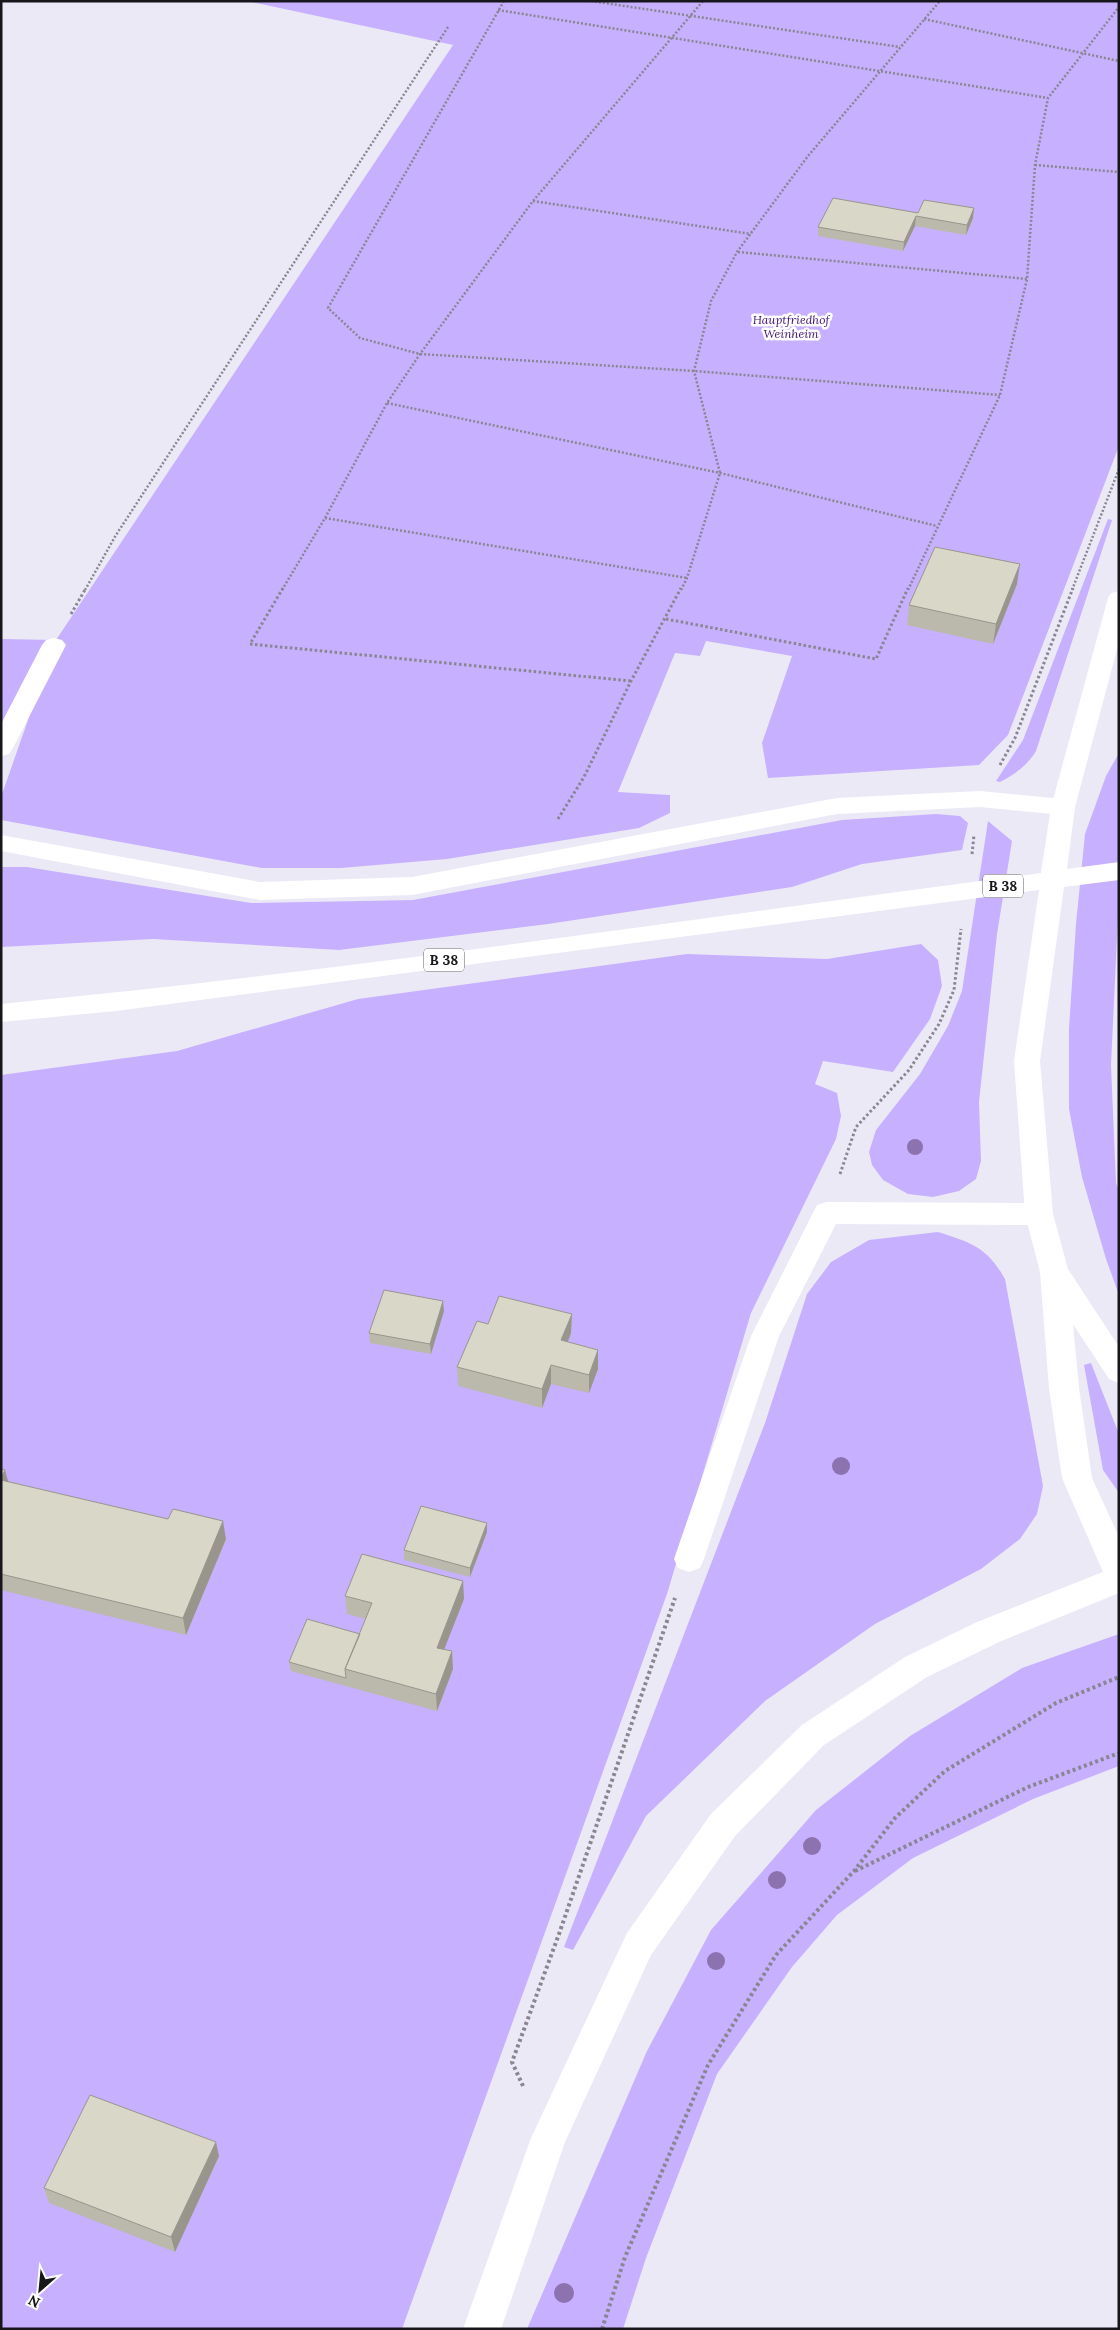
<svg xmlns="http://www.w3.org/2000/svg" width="1120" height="2330" viewBox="0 0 1120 2330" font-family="Lora,serif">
	<rect width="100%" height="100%" fill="#ece9f7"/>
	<path fill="#c7b0ff" d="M247,1H1119V446L1008,735L979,765L768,778L762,743L792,656L706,641L700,656L675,653L618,792L670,795V813L639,828L447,859L341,868H262L1,820V797L55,643L1,730V639L56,640L453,45Z
		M1108,519L1112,520L1036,751C1027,766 1015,774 1000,782L996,781L1023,740Z
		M1119,753V896L1111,1065L1116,1183L1119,1191V1295L1106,1259L1082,1177L1069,1109V1028L1076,924L1085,834L1106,776Z
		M936,814L960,816L968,823L962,850L862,864L792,887L548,924L339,950L153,939L1,947V867H27L251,903L413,900L842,820Z
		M988,821L1012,841L997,934L979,1102L981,1161L976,1179L959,1191L933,1197L908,1194L883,1180L872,1165L869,1152L876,1130L920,1074L948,1026L962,991Z
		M921,944L938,960L942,986L930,1019L893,1072L823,1061L815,1084L837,1093L841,1116L836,1139L751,1313L667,1594L402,2329H1V1075L177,1051L358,999L687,954L827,959Z
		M938,1232C972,1243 987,1247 1005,1279L1043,1486L1037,1514L1020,1539L981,1569L875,1624L765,1701L646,1816L573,1950L564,1947L765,1423L807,1294L831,1262L869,1240Z
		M1091,1363L1119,1434V1493L1103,1470L1084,1365Z
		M1119,1634V1766L1033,1799L913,1858L837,1915L792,1967L717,2074L646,2258L623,2329H527L647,2051L711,1930L816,1810L910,1736L1022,1668Z"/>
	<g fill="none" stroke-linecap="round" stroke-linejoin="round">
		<path stroke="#898690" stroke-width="2.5" stroke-dasharray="2 2" stroke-linecap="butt" d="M504,1L328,308L360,338L420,354L694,371L1000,395
			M591,1L900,47
			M498,10L1048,98
			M924,19L1119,61
			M1035,165L1119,172
			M533,201L751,234
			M738,252L1027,279
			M387,403L720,473L937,526
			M325,518L687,578
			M85,590L116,535L448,27
			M282,590L325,518L387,403L420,354L533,201L703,1
			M681,590L687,578L720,473L694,371L711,301L737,252L808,156L940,1
			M908,590L1000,395L1027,279L1035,165L1048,98L1119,7
			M1072,590L1119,469"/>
		<path stroke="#898690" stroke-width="3" stroke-dasharray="2.5 2.5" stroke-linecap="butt" d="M283,588L250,644L631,681
			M71,614L86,588
			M666,619L876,659L908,588
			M1000,765L1015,738L1073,588
			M558,819L584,777L631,681L681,588
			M972,854L974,835
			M840,1174L856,1127L909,1070L939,1024L954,990L961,929"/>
		<path stroke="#898690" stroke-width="4" stroke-dasharray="3 3" stroke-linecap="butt" d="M855,1871L1028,1787L1119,1753
			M523,2086L512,2062L559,1934L675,1598
			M602,2329L625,2257L708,2065L776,1955L854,1871L895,1818L945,1771L1056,1703L1119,1677"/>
		<path fill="#fff" fill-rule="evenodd" d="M54,638L62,640L66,645L13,748L9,754L1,756V724L42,645L46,640Z
			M980,791L1063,799L1072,801L1075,807L1072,813L1063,815L980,807L837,814L412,895L260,900L1,851V835L260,882L412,877L837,798Z
			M827,1202L1039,1203L1049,1206L1053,1214L1049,1222L1039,1225L836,1224L779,1336L704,1559L700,1568L689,1572L678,1568L674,1559L751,1336L817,1205Z"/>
		<path fill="#fff" fill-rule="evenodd" d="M1119,591V642L1075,807L1067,869L1119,862V880L1064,887L1040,1061L1053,1214L1068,1269L1119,1347V1383L1109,1379L1073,1324L1079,1388L1092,1478L1119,1537V1593L999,1642L927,1677L824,1745L735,1836L651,1955L565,2142L501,2329H463L531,2138L627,1933L711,1814L802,1725L905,1657L977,1622L1103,1572L1062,1478L1049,1388L1040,1272L1025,1214L1014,1061L1039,890L116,1011L1,1022V1004C349,971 695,918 1041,873L1051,807L1108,598L1111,593Z"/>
	</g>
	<g fill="#8c72af">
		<circle cx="915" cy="1147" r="8"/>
		<circle cx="841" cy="1466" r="9"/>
		<circle cx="812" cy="1846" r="9"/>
		<circle cx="777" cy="1880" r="9"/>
		<circle cx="716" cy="1961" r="9"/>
		<circle cx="564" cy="2293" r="10"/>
	</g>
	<path fill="#bbb9ac" d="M974,208L973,218L966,235L915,226L903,251L818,236V227L918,213Z
		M1017,584L993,644L907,625L909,605Z
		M444,1311L431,1354L370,1343L369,1333Z
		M572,1314L571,1333L568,1342L598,1369L589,1393L551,1384L542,1408L458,1386L457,1367L488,1324Z
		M1,1469L8,1482L226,1539L186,1635L1,1590Z
		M487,1532L470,1577L404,1560V1550Z
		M463,1581L464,1599L444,1649L452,1651L453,1669L437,1711L291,1671L289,1662L360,1634L366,1619L347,1614L345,1596Z
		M219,2156L175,2252L49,2203L44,2188Z"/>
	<path fill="#98968c" d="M974,208L973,218L966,235L967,225Z
		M916,216L915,226L903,251L904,242Z
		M1020,564L1017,584L993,644L996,624Z
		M443,1301L444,1311L431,1354L430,1344Z
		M572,1314L571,1333L561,1359V1340Z
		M598,1350V1369L589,1393V1375Z
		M551,1365V1384L542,1408V1389Z
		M5,1470L10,1488L1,1483V1478Z
		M223,1521L226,1539L186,1635L183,1618Z
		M487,1523V1532L470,1577V1568Z
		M463,1581L464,1599L438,1665L437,1648Z
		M452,1651L453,1669L437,1711L436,1694Z
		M216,2142L219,2156L175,2252L171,2237Z"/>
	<path fill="#d9d7c8" stroke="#98968c" d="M833,198L918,213L924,200L974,208L967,225L916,216L904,242L818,227Z
		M935,547L1020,564L996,624L909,605Z
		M384,1290L443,1301L430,1344L369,1333Z
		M499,1296L572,1314L561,1340L598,1350L589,1375L551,1365L542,1389L457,1367L477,1321L488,1324Z
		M1,1469L5,1470L1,1478Z
		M1,1480L168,1519L173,1509L223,1521L183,1618L1,1574Z
		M421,1506L487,1523L470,1568L404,1550Z
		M362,1554L463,1581L437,1648L452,1651L436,1694L345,1669L372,1603L345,1596Z
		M307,1619L360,1634L345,1669L346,1678L289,1662Z
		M90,2095L216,2142L171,2237L44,2188Z"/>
	<g text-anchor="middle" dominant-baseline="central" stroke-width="5" stroke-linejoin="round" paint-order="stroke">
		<g font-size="12" font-style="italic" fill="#3e1074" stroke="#fff">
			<text x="791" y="319">Hauptfriedhof<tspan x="791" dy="14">Weinheim</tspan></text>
		</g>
		<g fill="#fff" stroke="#5d5c5f" stroke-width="1">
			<rect x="983" y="874.5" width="40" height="23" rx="4"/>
			<rect x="424" y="948.5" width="40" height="23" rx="4"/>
		</g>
		<g font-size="14" font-weight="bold" fill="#17161b">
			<text x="1003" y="886">B 38</text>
			<text x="444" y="960">B 38</text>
		</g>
	</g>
	<rect width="1120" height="2330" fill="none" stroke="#17161b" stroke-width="5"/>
	<g transform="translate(40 2290) rotate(207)" stroke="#ffffff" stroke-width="4" paint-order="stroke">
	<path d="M0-4L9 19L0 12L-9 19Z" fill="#17161b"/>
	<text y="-8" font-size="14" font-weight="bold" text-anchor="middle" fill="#17161b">N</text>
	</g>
</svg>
